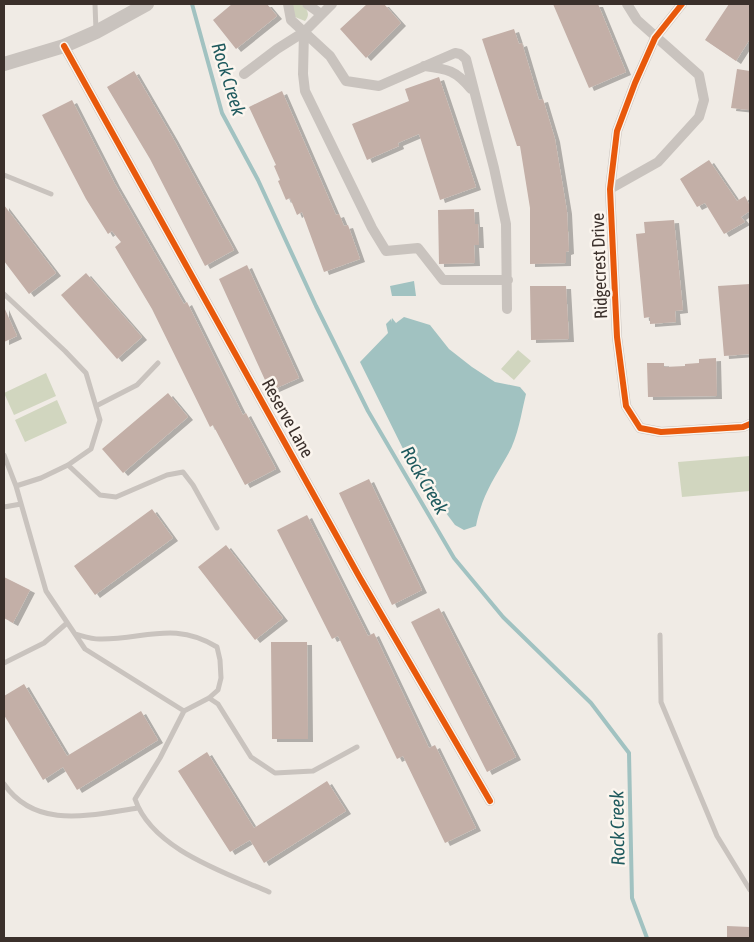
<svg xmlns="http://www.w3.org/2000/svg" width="754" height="942" viewBox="0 0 754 942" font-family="'Asap Condensed',sans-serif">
	<defs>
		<filter id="shadow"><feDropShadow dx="5" dy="3" stdDeviation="0" flood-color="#0004"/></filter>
	</defs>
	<rect width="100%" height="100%" fill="#f0ebe5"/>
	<path fill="#d1d6bf" d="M292,4H301C307,9 311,14 305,21L295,17Z
		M518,350L531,361L514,380L501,369Z
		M46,373L56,396L14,415L4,393Z
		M57,400L67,423L25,442L15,420Z
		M750,456V491L682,497L678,462Z"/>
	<path fill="#a1c2c1" d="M414,281L416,296H392L390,286Z
		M404,317L430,325L449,349L472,367L495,382L520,387L526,394C521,414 518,438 507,456C492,482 482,496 476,526L464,530L455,525L413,469L360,362L388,333L386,324L391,319V322L392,318L396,323Z"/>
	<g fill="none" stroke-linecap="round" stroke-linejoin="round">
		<path stroke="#a1c2c1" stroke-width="4" d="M192,4L222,113L258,180L316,306L368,411L454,558L503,617L591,703L629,753L632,898L647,938"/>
	</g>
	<path fill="#c3afa7" filter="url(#shadow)" d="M232,4H267L277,16L236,49L213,20Z
		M367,4H384L401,23L366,58L340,29Z
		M553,4H598L626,72L589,88Z
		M729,4H750V39L736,61L705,40Z
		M514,29L519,44L522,43L539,100L543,99L555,139L567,211L569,251L566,252V263L530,264V208L520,146H517L482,39Z
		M737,69L750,71V110L731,108Z
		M134,71L173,138L234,250L205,266L150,159L107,87Z
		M439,77L476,187L440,200L419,134L398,143L399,146L367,160L352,124L409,101L405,89Z
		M282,91L336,215L339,214L344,226L348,225L360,259L324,272L302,212L297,215L290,198L286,200L278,181L280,180L274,166L276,165L249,107Z
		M72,100L115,184L184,304L187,302L243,415L246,413L276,469L245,485L213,425L210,427L152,309L115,247L121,242L112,231L108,234L86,199L42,115Z
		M709,160L737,201L745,196L750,206V211L741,217L745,222L724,234L705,203L697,207L680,179Z
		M4,205L56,273L29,294L4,261Z
		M474,209L475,224H478L479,245H474L475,263L439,264L438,210Z
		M674,220L683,310L675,311L676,322L650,324V317L644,318L636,234L645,233L644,222Z
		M247,265L299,378L270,391L219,279Z
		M86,273L142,337L117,359L61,295Z
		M750,284V354L724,356L718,286Z
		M530,286H566L569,339L531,340Z
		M4,307L17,336L4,342Z
		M716,358L717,396L648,397L647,363H664V367L685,366V364L699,363V359Z
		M168,393L188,417L123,473L102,449Z
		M369,479L422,590L392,605L339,493Z
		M152,509L173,538L95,595L74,566Z
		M307,515L368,636L374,633L429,748L435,745L476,828L445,843L403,756L397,759L338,636L332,639L277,530Z
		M226,545L283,618L255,640L198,567Z
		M4,577L30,590L13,623L4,618Z
		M439,608L516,757L487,772L411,622Z
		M271,642H307L308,739H272Z
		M24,684L67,756L141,711L158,740L77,790L63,767L43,780L4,715V696Z
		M207,752L254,828L327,781L346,811L264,863L250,840L230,852L178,771Z
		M727,926L750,927V938H727Z"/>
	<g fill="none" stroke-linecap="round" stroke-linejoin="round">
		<path stroke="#c9c3be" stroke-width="5" d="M95,4L96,31
			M4,175L51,194
			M4,294L65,351L86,373L100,420L91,449L68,465L41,478L16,486
			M96,406L137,385L158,363
			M4,455L16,486L46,591L85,649L184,711
			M68,465L100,495L116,497L167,475L183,472L193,485L217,528
			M4,507L21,504
			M75,634C83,636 93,640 102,639C145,639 175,621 217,647L220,660L221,678L218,690L209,698L184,711L160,758L135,799C152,849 224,872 269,892
			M660,635L661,702L717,836L750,890
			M4,663L44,643L67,623
			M209,698L218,704L251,757L275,773L313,771L357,747
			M4,784C36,830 90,815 138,808"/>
		<path stroke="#c9c3be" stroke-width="10" d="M288,4L291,20L330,56L346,81L379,86L455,53L460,54L466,59L494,168L506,224L507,309
			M307,4L321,14
			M682,4L655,38L635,83L617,131L610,189L617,337L626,406L640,428L661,432L743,427L750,424
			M304,32L303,74L305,91L372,228L386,251L418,248L443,280H508
			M64,46L360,578L490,801
			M424,66C447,69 456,70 471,89
			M244,74L277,49L304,32L332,4
			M610,189L658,162L699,117L704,100L699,75L637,20L627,4"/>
		<path stroke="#c9c3be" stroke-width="14" d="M4,64L64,46L96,32L147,4"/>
		<g stroke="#fbf5ee" stroke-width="9">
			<path id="cycleway" d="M682,4L655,38L635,83L617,131L610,189L617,337L626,406L640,428L661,432L743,427L750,424
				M64,46L360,578L490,801"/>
		</g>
		<use href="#cycleway" stroke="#e8590c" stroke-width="6"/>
	</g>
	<g text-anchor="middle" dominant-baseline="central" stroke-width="5" stroke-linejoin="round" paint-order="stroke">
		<g font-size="18" fill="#3b302b" stroke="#fbf5ee">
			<text transform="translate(599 266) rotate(-92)">Ridgecrest Drive</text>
			<text transform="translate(288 418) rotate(61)">Reserve Lane</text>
		</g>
		<g font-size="19" font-style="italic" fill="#1f5a5e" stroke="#fbf5ee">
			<text transform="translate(229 79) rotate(73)">Rock Creek</text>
			<text transform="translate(425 480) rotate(60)">Rock Creek</text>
			<text transform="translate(617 828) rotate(-91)">Rock Creek</text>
		</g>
	</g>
	<rect width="754" height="942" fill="none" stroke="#3b302b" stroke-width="10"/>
</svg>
